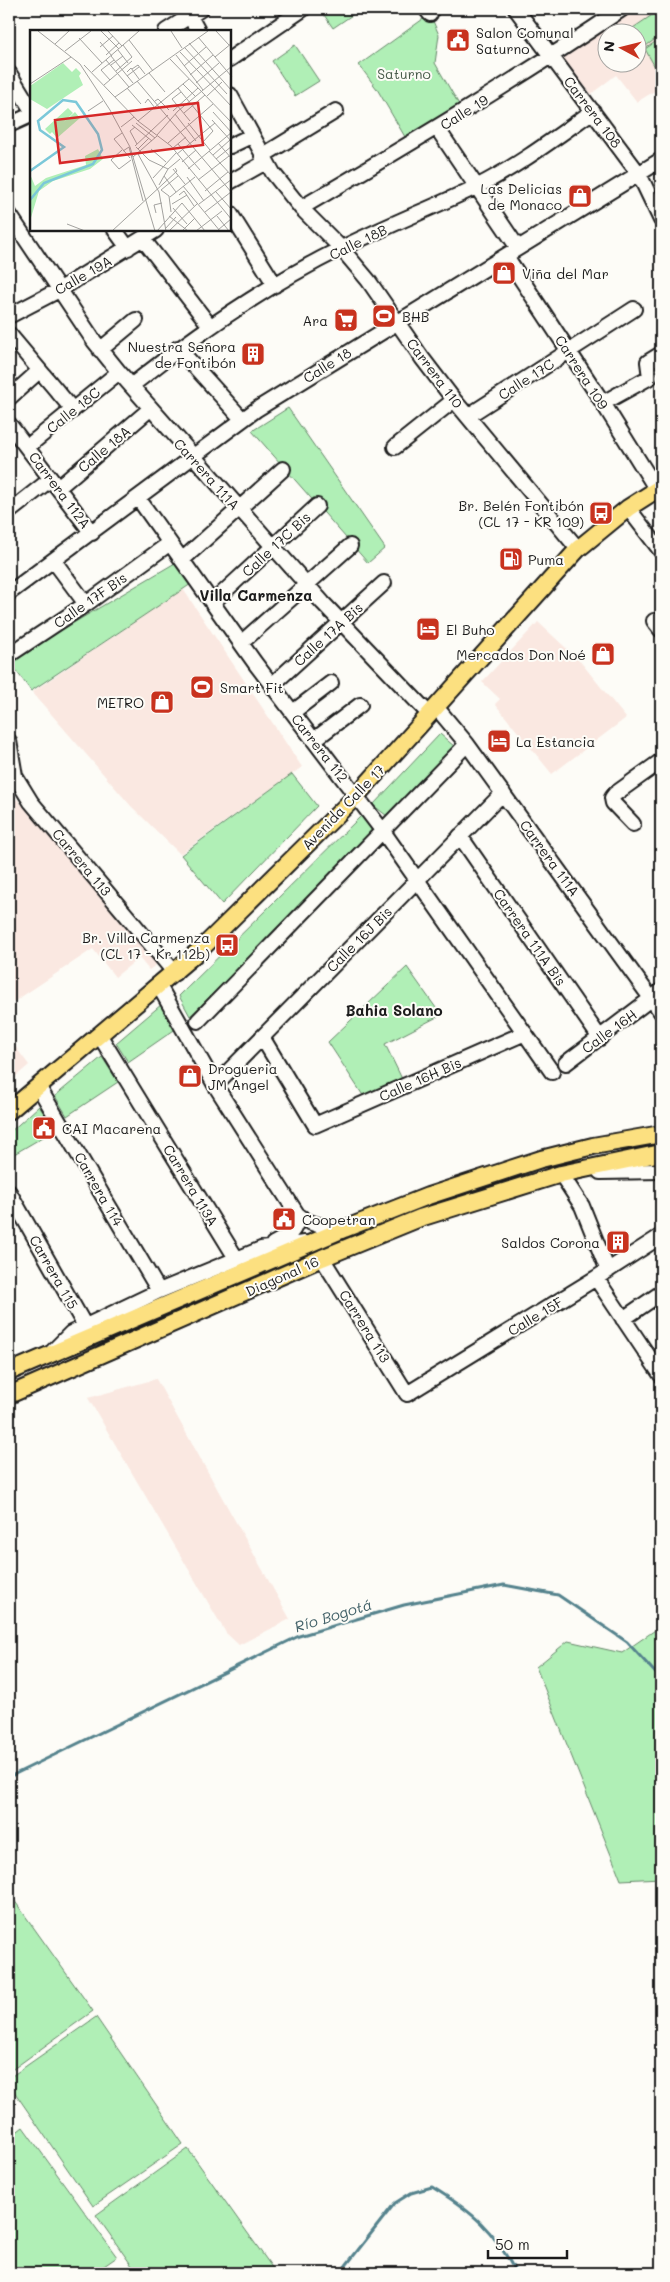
<svg xmlns="http://www.w3.org/2000/svg" width="670" height="2282" viewBox="0 0 670 2282" font-family="Mali,sans-serif">
	<rect width="100%" height="100%" fill="#fdfcf7"/>
	<filter id="ink" filterUnits="userSpaceOnUse"><feTurbulence type="fractalNoise" baseFrequency=".02" numOctaves="2"/><feDisplacementMap in="SourceGraphic" scale="10" xChannelSelector="R" yChannelSelector="G"/><feConvolveMatrix kernelMatrix="1 2 1 2 8 2 1 2 1" color-interpolation-filters="sRGB"/></filter>
	<g filter="url(#ink)">
		<path fill="#fae8e1" fill-rule="evenodd" d="M635,9H661V87L637,102L616,75L591,94L563,58ZM608,32H638V62H608Z
			M183,589L302,767L180,854L131,806L32,692Z
			M538,622L579,660L626,718L552,774L495,704L500,699L482,682Z
			M17,799L157,964L149,970L139,958L115,977L93,949L9,1005V805Z
			M9,1038L29,1065L14,1078L9,1070Z
			M156,1379L290,1619L239,1645L226,1633L88,1398Z"/>
		<path fill="#b0efb6" stroke="#668669" d="M320,9H361L333,28Z
			M661,9V35L643,48L638,41V32H632L630,30Z
			M430,14L439,35L435,63L461,108L408,142L377,89L359,65Z
			M661,38V63L655,67L645,49Z
			M295,45L319,81L295,96L272,61Z
			M288,408L385,548L368,563L252,431Z
			M175,563L191,584L31,691L9,661Z
			M440,734L455,747L387,816L373,805Z
			M292,774L317,806L222,904L181,855Z
			M363,814L378,831L190,1016L179,996Z
			M407,967L441,1015L385,1044L404,1083L366,1100L328,1042Z
			M162,1004L177,1028L128,1062L116,1043Z
			M102,1057L118,1082L67,1116L55,1096Z
			M39,1106L55,1130L9,1157V1133Z
			M661,1626V1878L621,1880L536,1667L568,1641L622,1653Z
			M9,1893L93,2011L9,2072Z
			M96,2017L183,2144L93,2206L9,2084V2078Z
			M23,2127L117,2257L94,2273H9V2138Z
			M188,2149L276,2273H137L96,2215Z"/>
		<g fill="none" stroke-linecap="round" stroke-linejoin="round">
			<path stroke="#55838d" stroke-width="3" d="M9,1777L299,1636L404,1605L504,1585L558,1595L627,1642L661,1679
				M340,2273L395,2203L411,2193L432,2187C473,2212 494,2230 516,2273"/>
			<g stroke="#1c1c1c" stroke-width="18">
				<path id="minor" d="M186,9L198,31
					M426,9L430,14
					M516,9L639,174L661,220
					M166,31L201,9
					M230,59L303,9
					M9,73L31,109
					M230,95L273,173L301,208L341,248L368,280L422,358L454,400L578,549
					M9,125L31,115
					M437,128L518,248
					M230,146L251,136
					M262,156L336,111
					M230,182L266,162
					M301,208C410,144 517,80 622,9
					M230,213L275,285
					M9,214L94,341L119,372L323,603L429,714
					M115,230L128,248
					M143,239L210,326
					M506,256L603,403L657,490
					M9,316L59,290L156,230
					M9,334L73,410
					M178,348L242,419
					M100,350L136,320
					M131,386C196,334 267,285 342,248C386,226 432,208 476,187C518,166 555,138 593,111
					M9,398L39,371
					M603,403L650,377L648,362L661,354
					M468,416L634,309
					M9,424L92,533
					M27,447L119,372
					M395,447L454,400
					M58,488L150,409
					M138,498L255,663L382,830L552,1072
					M628,508L661,551
					M9,512L51,479
					M182,560L283,469
					M54,561L86,604
					M9,593L257,409L661,160
					M212,603L317,506
					M654,621L661,630
					M241,643L350,546
					M9,655L86,604L170,543
					M272,685L384,583
					M436,707L467,744L661,1012
					M293,712L331,683
					M314,740L360,705
					M9,741L15,776L31,802L175,973
					M633,824L613,803L612,798L615,794L661,761
					M460,836L600,1038
					M159,986L215,1085L297,1214C310,1226 327,1227 344,1229
					M198,1021L467,744
					M100,1036L236,1258
					M262,1037L315,1125L525,1033
					M566,1063L661,991
					M215,1085L503,793
					M38,1086L159,1291
					M600,1172L661,1171
					M571,1173L561,1174L582,1206L608,1271
					M9,1192L85,1326
					M273,1244C287,1237 298,1231 297,1214
					M322,1258L407,1394L596,1278L661,1236
					M596,1278L661,1375
					M623,1319L661,1293
					M50,1354L71,1333L159,1291L261,1249L304,1243"/>
			</g>
			<g stroke="#1c1c1c" stroke-width="20">
				<path id="major" d="M9,1111L201,949L357,795L578,549L628,508L661,487
					M9,1372L344,1229L428,1196L541,1159L593,1146L661,1134
					M9,1395L322,1258L420,1218L561,1174L661,1153"/>
			</g>
			<use href="#minor" stroke="#fdfcf7" stroke-width="14"/>
			<use href="#major" stroke="#fce080" stroke-width="16"/>
		</g>
	</g>
	<defs>
		<g id="civic-square" transform="scale(1.25)"><rect x="-9" y="-9" width="18" height="18" rx="4" fill="#c8321e" stroke="#fdfcf7"/><path d="M-.6-6.5H3V-4.5H.6V-3L4-1V1h2V6H-6V1h2V-1L-.6-3ZM-1.2 2.5V6h2.4V2.5Z" fill="#fff"/></g>
		<g id="shop-square" transform="scale(1.25)"><rect x="-9" y="-9" width="18" height="18" rx="4" fill="#c8321e" stroke="#fdfcf7"/><path d="M-5-2.5h2.3a2.7 3.5 0 0 1 5.4 0H5L5.5 6h-11ZM-1.5-2.5h3a1.5 2.3 0 0 0-3 0Z" fill="#fff"/></g>
		<g id="stadium-square" transform="scale(1.25)"><rect x="-9" y="-9" width="18" height="18" rx="4" fill="#c8321e" stroke="#fdfcf7"/><path d="M0-5a6.5 5 0 1 0 0 10a6.5 5 0 1 0 0-10ZM-3.5-1.8h7v3.6h-7Z" fill="#fff"/></g>
		<g id="supermarket-square" transform="scale(1.25)"><rect x="-9" y="-9" width="18" height="18" rx="4" fill="#c8321e" stroke="#fdfcf7"/><path d="M-6-5.5h2.5l.6 2H6L4.5 2H-2.5L-4.4-4H-6ZM-1.5 3.2a1.3 1.3 0 1 0 .1 0ZM3 3.2a1.3 1.3 0 1 0 .1 0Z" fill="#fff"/></g>
		<g id="building-square" transform="scale(1.25)"><rect x="-9" y="-9" width="18" height="18" rx="4" fill="#c8321e" stroke="#fdfcf7"/><path d="M-4-6H4V6H1V3H-1V6H-4ZM-2.5-4.3h1.7v1.8h-1.7ZM.8-4.3h1.7v1.8H.8ZM-2.5-1h1.7V.8h-1.7ZM.8-1h1.7V.8H.8Z" fill="#fff"/></g>
		<g id="bus-square" transform="scale(1.25)"><rect x="-9" y="-9" width="18" height="18" rx="4" fill="#c8321e" stroke="#fdfcf7"/><path d="M-5-6H5V4H4V6H2V4H-2V6H-4V4H-5ZM-3.5-4V0h7V-4ZM-3.5 1.2v1.5H-2V1.2ZM2 1.2v1.5H3.5V1.2Z" fill="#fff"/></g>
		<g id="fuel-square" transform="scale(1.25)"><rect x="-9" y="-9" width="18" height="18" rx="4" fill="#c8321e" stroke="#fdfcf7"/><path d="M-5.5-6h7V0h2V4h1.3V-2.5L3-4.5l.8-.8L6-3V5H2.5V1h-1V6h-7ZM-4.2-4.7v3.2H.2V-4.7Z" fill="#fff"/></g>
		<g id="hotel-square" transform="scale(1.25)"><rect x="-9" y="-9" width="18" height="18" rx="4" fill="#c8321e" stroke="#fdfcf7"/><path d="M-6-4.5h1.5V1H6V5H4.5V3h-9V5H-6ZM-4 0a1.8 1.8 0 1 1 3.6 0ZM.5 0V-2.5h3Q6-2.5 6 0Z" fill="#fff"/></g>
	</defs>
	<g fill-rule="evenodd">
		<use href="#civic-square" x="458" y="40"/>
		<use href="#shop-square" x="580" y="196"/>
		<use href="#shop-square" x="504" y="273"/>
		<use href="#stadium-square" x="384" y="316"/>
		<use href="#supermarket-square" x="346" y="320"/>
		<use href="#building-square" x="253" y="354"/>
		<use href="#bus-square" x="601" y="513"/>
		<use href="#fuel-square" x="511" y="559"/>
		<use href="#hotel-square" x="428" y="629"/>
		<use href="#shop-square" x="603" y="654"/>
		<use href="#stadium-square" x="202" y="687"/>
		<use href="#shop-square" x="162" y="702"/>
		<use href="#hotel-square" x="499" y="741"/>
		<use href="#bus-square" x="227" y="945"/>
		<use href="#shop-square" x="190" y="1076"/>
		<use href="#civic-square" x="44" y="1128"/>
		<use href="#civic-square" x="284" y="1219"/>
		<use href="#building-square" x="618" y="1242"/>
	</g>
	<g text-anchor="middle" dominant-baseline="central" stroke-width="4" stroke-linejoin="round" paint-order="stroke">
		<g font-size="14" fill="#1c1c1c" stroke="#fdfcf7" text-anchor="start">
			<text x="476" y="32">Salon Comunal<tspan x="476" dy="16">Saturno</tspan></text>
			<text x="562" y="188" text-anchor="end">Las Delicias<tspan x="562" dy="16">de Monaco</tspan></text>
			<text x="522" y="273">Viña del Mar</text>
			<text x="402" y="316">BHB</text>
			<text x="328" y="320" text-anchor="end">Ara</text>
			<text x="236" y="346" text-anchor="end">Nuestra Señora<tspan x="236" dy="16">de Fontibón</tspan></text>
			<text x="584" y="505" text-anchor="end">Br. Belén Fontibón<tspan x="584" dy="16">(CL 17 - KR 109)</tspan></text>
			<text x="528" y="559">Puma</text>
			<text x="446" y="629">El Buho</text>
			<text x="586" y="654" text-anchor="end">Mercados Don Noé</text>
			<text x="220" y="687">Smart Fit</text>
			<text x="144" y="702" text-anchor="end">METRO</text>
			<text x="516" y="741">La Estancia</text>
			<text x="210" y="937" text-anchor="end">Br. Villa Carmenza<tspan x="210" dy="16">(CL 17 - Kr 112b)</tspan></text>
			<text x="208" y="1068">Drogueria<tspan x="208" dy="16">JM Angel</tspan></text>
			<text x="62" y="1128">CAI Macarena</text>
			<text x="302" y="1219">Coopetran</text>
			<text x="600" y="1242" text-anchor="end">Saldos Corona</text>
		</g>
		<g font-size="14" fill="#485b4a" stroke="#fdfcf7">
			<text x="404" y="73">Saturno</text>
		</g>
		<g font-size="14" fill="#1c1c1c" stroke="#fdfcf7">
			<text transform="translate(464 112) rotate(-32)">Calle 19</text>
			<text transform="translate(593 112) rotate(53)">Carrera 108</text>
			<text transform="translate(358 242) rotate(-26)">Calle 18B</text>
			<text transform="translate(83 275) rotate(-30)">Calle 19A</text>
			<text transform="translate(327 365) rotate(-32)">Calle 18</text>
			<text transform="translate(582 372) rotate(57)">Carrera 109</text>
			<text transform="translate(435 373) rotate(53)">Carrera 110</text>
			<text transform="translate(526 379) rotate(-33)">Calle 17C</text>
			<text transform="translate(73 410) rotate(-39)">Calle 18C</text>
			<text transform="translate(104 449) rotate(-40)">Calle 18A</text>
			<text transform="translate(207 474) rotate(48)">Carrera 111A</text>
			<text transform="translate(60 490) rotate(53)">Carrera 112A</text>
			<text transform="translate(276 544) rotate(-43)">Calle 17C Bis</text>
			<text transform="translate(90 600) rotate(-35)">Calle 17F Bis</text>
			<text transform="translate(328 634) rotate(-42)">Calle 17A Bis</text>
			<text transform="translate(320 748) rotate(52)">Carrera 112</text>
			<text transform="translate(343 807) rotate(-46)">Avenida Calle 17</text>
			<text transform="translate(550 858) rotate(54)">Carrera 111A</text>
			<text transform="translate(82 862) rotate(50)">Carrera 113</text>
			<text transform="translate(530 937) rotate(55)">Carrera 111A Bis</text>
			<text transform="translate(359 939) rotate(-45)">Calle 16J Bis</text>
			<text transform="translate(609 1031) rotate(-36)">Calle 16H</text>
			<text transform="translate(420 1079) rotate(-24)">Calle 16H Bis</text>
			<text transform="translate(191 1185) rotate(59)">Carrera 113A</text>
			<text transform="translate(99 1189) rotate(60)">Carrera 114</text>
			<text transform="translate(54 1272) rotate(60)">Carrera 115</text>
			<text transform="translate(282 1276) rotate(-24)">Diagonal 16</text>
			<text transform="translate(535 1316) rotate(-31)">Calle 15F</text>
			<text transform="translate(365 1326) rotate(58)">Carrera 113</text>
		</g>
		<g font-size="15" font-weight="bold" fill="#1c1c1c" stroke="#fdfcf7">
			<text x="256" y="595">Villa Carmenza</text>
			<text x="394" y="1010">Bahia Solano</text>
		</g>
		<g font-size="15" font-style="italic" fill="#426168" stroke="#fdfcf7">
			<text transform="translate(333 1615) rotate(-17)">Río Bogotá</text>
		</g>
	</g>
	<g transform="translate(30 30)">
		<rect width="201" height="201" fill="#fdfcf7"/>
		<path d="M33,33L42,42L46,38L51,43L49,46L53,55L17,79L0,69V56ZM38,78L43,83L33,93L45,82L50,88L27,108L22,102L20,104L15,99ZM68,119L73,129L60,139L23,151L9,161L0,191V144L5,156L16,148L56,135L55,126Z" fill="#b0efb6"/>
		<path fill="none" stroke="#7bc8d9" stroke-width="2.5" d="M0,141L34,117L10,100L8,91L33,70L46,72L68,104L72,120L63,134L14,153L0,170"/>
		<path fill="none" stroke="#a3a29f" stroke-width="1" d="M8,1L50,34L80,80L100,117L125,201M71,1L89,19M78,1L92,16M141,1L152,18M186,1L199,15M168,7L202,47M49,8L72,33M99,10L123,41M70,12L82,26M159,13L202,61M25,14L39,1M93,15L109,1M70,17L83,6M155,18L197,64M88,20L98,33M35,21L61,1M150,22L202,77M76,25L89,13M146,25L173,60M81,26L103,53M185,27L202,13M140,29L202,93M76,30L99,57M54,35L108,91L141,116L202,190M81,35L93,26M154,36L176,17M102,39L108,35L115,44M62,42L93,15L102,27L86,41M97,42L101,38L109,49M88,43L102,31M119,43L135,62M160,45L183,25M97,46L109,37M80,50L71,40L84,30M107,51L202,163M166,53L189,33M0,54L41,27M153,54L165,66M74,55L88,43M97,58L111,74M148,58L183,101L173,112M151,62L142,69L160,91M177,66L192,52M85,67L178,1M125,71L128,69L139,80M115,73L118,69L125,78M58,81L73,71M143,81L168,58M183,82L202,103M154,83L175,65M145,84L166,111M182,90L202,112M108,91L159,49M106,93L125,108M158,93L180,120M102,95L122,111M91,97L104,87M105,97L100,101L107,114M92,103L84,109L100,128M127,105L148,81L202,36M138,113L183,74M188,113L202,129M148,114L170,140M105,116L138,85M106,117L119,130L138,139M143,118L156,107M108,119L119,108M121,119L136,132M92,120L81,130L89,139L101,130M93,121L99,117L113,171M179,121L202,146M108,124L129,162L136,201M147,124L185,93M183,125L200,110M103,127L127,106M186,129L202,116M152,132L166,120M143,139L155,154M158,139L202,102M134,146L146,162M157,147L174,171M123,148L146,123M168,150L199,126M129,155L138,139L150,129M153,156L190,201M131,160L139,166L141,182M131,160L148,146M175,161L198,142M186,162L202,180M149,165L154,161L164,176M140,167L165,147M142,174L157,165M169,174L202,149M143,178L157,194M175,182L201,162M126,183L124,175L132,173M139,186L158,201M187,186L199,201M37,194L55,201M135,199L146,187M188,200L201,189M82,201L147,141L145,138M127,201L152,173L175,201M139,201L168,173M152,201L165,188M166,201L192,181"/>
		<path fill="#d62828" fill-opacity="0.15" stroke="#d62828" stroke-width="2.5" d="M168,73L173,115L30,133L25,90Z"/>
		<rect width="201" height="201" fill="none" stroke="#1c1c1c" stroke-width="2.5"/>
	</g>
	<rect width="670" height="2282" fill="none" stroke="#fdfcf7" stroke-width="30"/>
	<rect x="15" y="15" width="640" height="2252" fill="none" stroke="#1c1c1c" stroke-width="2" filter="url(#ink)"/>
	<g transform="translate(622 48) rotate(277)"><circle r="24" fill="#fdfcf7" stroke="#a3a29f"/>
	<path d="M0-4L9 19L0 12L-9 19Z" fill="#c8321e"/>
	<text y="-8" font-size="14" font-weight="bold" text-anchor="middle" fill="#1c1c1c">N</text>
	</g>
	<path d="M488 2250v8h79v-8" fill="none" stroke="#1c1c1c" stroke-width="2.5"/>
	<text x="495" y="2250" font-size="15" fill="#1c1c1c" stroke="#fdfcf7" stroke-width="4" paint-order="stroke">50 m</text>
</svg>
